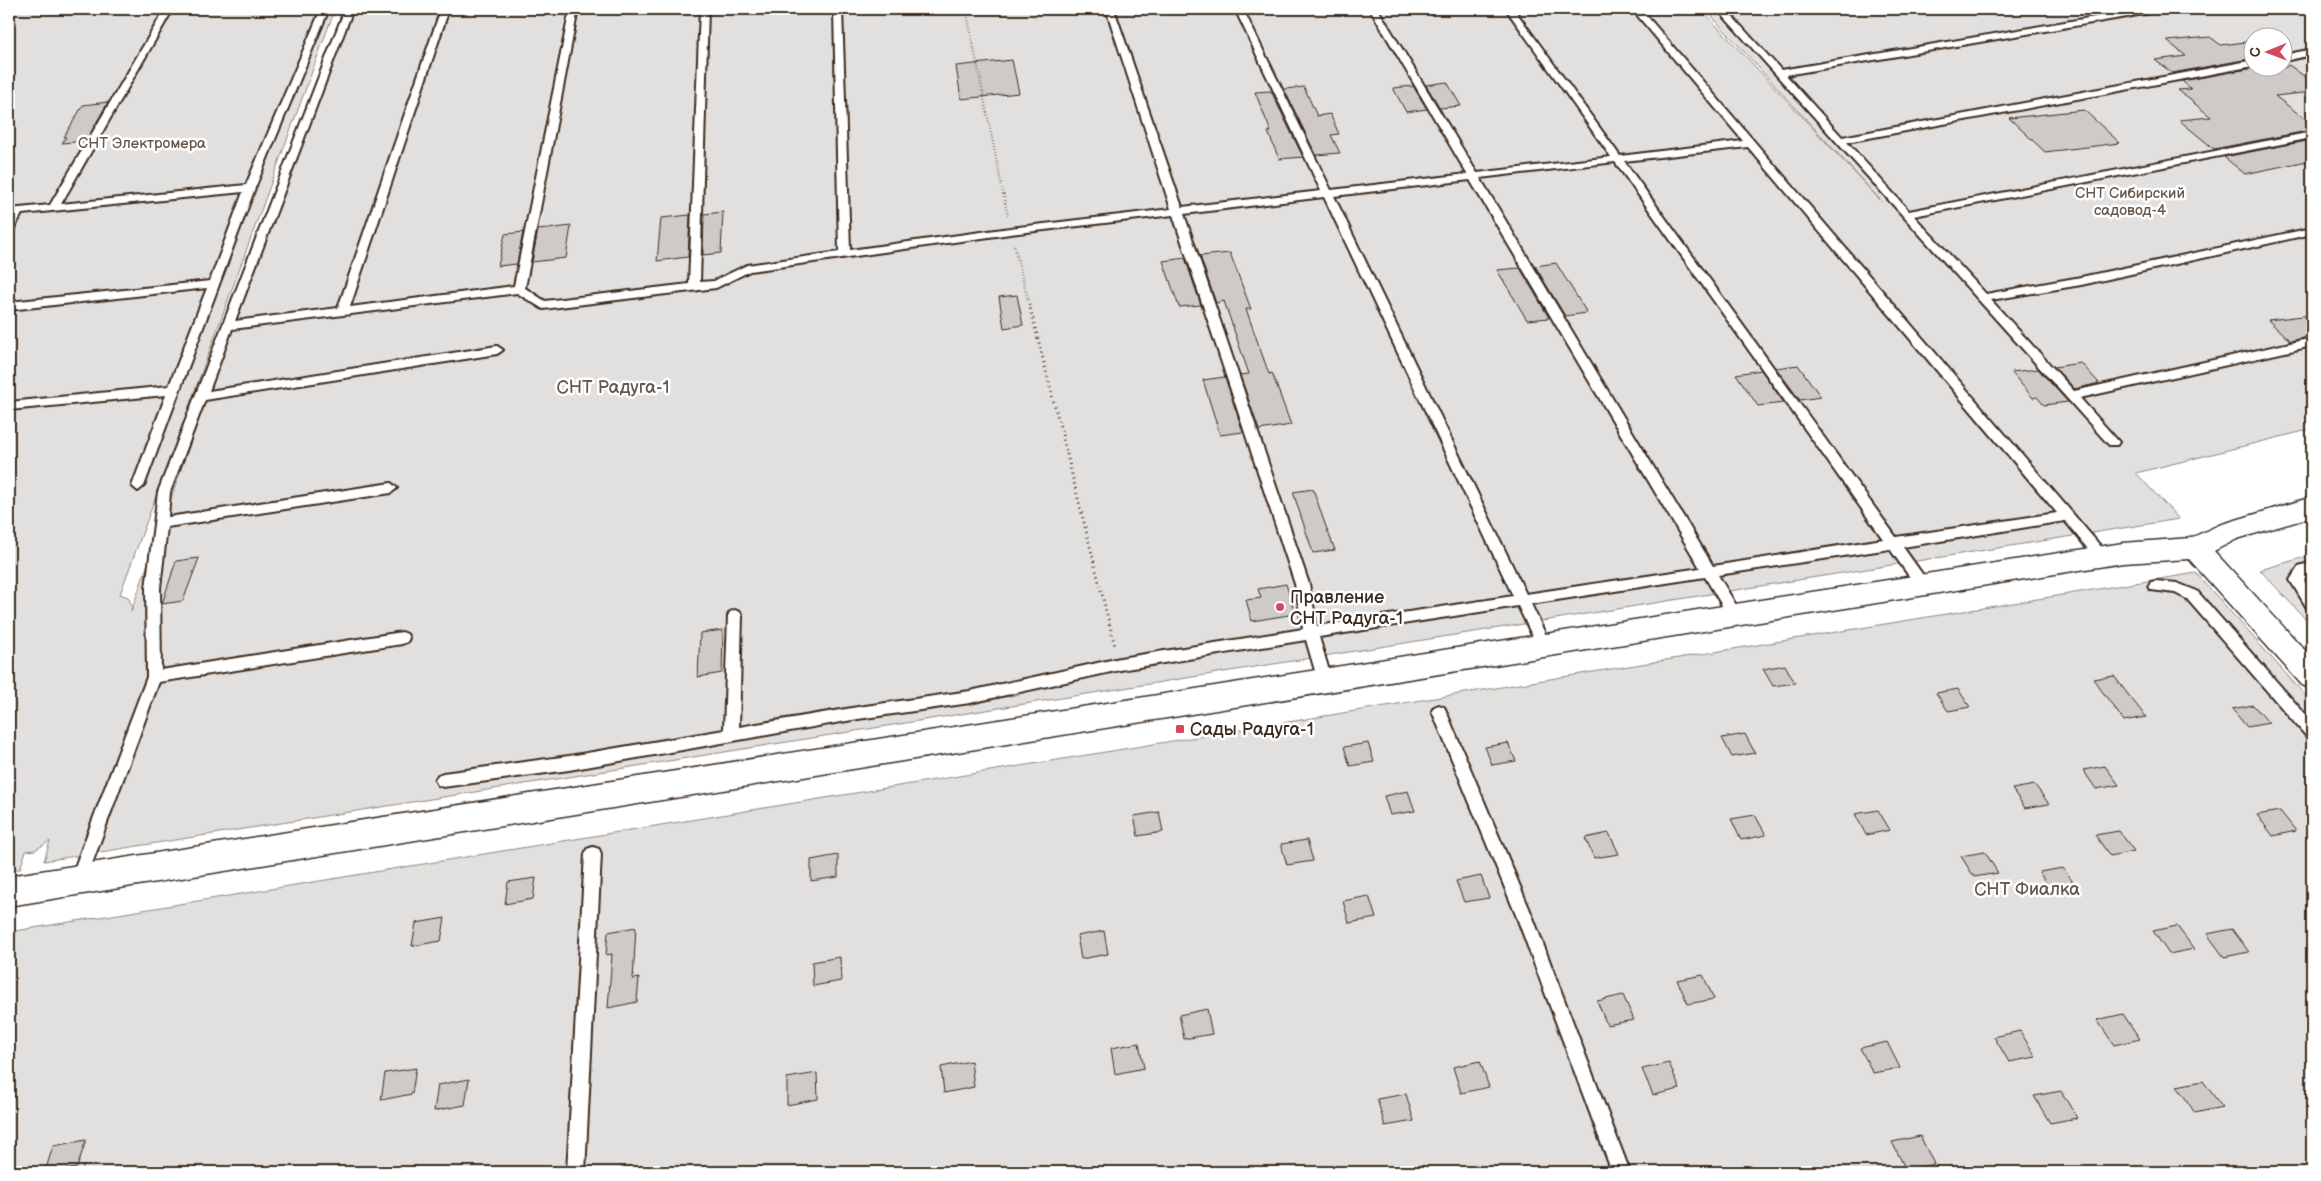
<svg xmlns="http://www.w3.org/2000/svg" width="2321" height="1181" viewBox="0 0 2321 1181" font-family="'Balsamiq Sans',sans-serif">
	<rect width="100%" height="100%" fill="#fff"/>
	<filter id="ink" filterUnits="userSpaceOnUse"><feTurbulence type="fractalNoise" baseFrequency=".02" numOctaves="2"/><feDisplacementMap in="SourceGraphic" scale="10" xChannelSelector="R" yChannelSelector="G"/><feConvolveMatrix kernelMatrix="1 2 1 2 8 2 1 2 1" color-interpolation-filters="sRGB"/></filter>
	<g filter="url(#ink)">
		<path fill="#e2e0de" stroke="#8e857e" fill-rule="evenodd" d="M9,9H335L120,594L128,597L132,606L131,612L343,9H1701L1882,202L1705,9H2312V429L2136,473L2179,519L44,861L50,841L35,850L26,851L20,869L9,870ZM2254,38H2284V68H2254Z
			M2312,555V626L2260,570Z
			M2196,573L2312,703V1172H9V932Z"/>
		<path fill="#cfcac7" stroke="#3b2a1e" d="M2210,37L2221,45L2254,41V58L2172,73L2155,60L2186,56L2167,41Z
			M1012,60L1019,93L961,99L956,66Z
			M2289,65L2312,82V92L2275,96L2312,124V130L2214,149L2179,120L2211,117L2178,90L2191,89L2182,81L2254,68H2284Z
			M1447,82L1461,106L1440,108L1426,85Z
			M1413,86L1427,109L1406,112L1393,88Z
			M1304,87L1317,116L1330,114L1339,134L1331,135L1340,153L1316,155L1284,89Z
			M1271,91L1303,157L1279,159L1268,132H1271L1255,92Z
			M108,102L86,141L62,143L66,137H64L83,105Z
			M2084,110L2120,143L2045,152L2009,118Z
			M2312,140V160L2245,174L2224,157Z
			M723,212L721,253L703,255L704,214Z
			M690,215L688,257L657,261L661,218Z
			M571,226L566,258L532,262L538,230Z
			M523,232L517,264L498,266L505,234Z
			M1230,253L1251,309H1246L1269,374L1272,373L1291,425L1259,430L1240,375L1249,374L1224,301L1216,303L1200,256Z
			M1185,258L1201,305L1179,307L1163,261Z
			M1556,263L1587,313L1565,316L1535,266Z
			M1520,268L1549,318L1527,320L1497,270Z
			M1017,295L1023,325L1004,328L999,297Z
			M2312,315V336L2290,341L2268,320Z
			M2081,363L2099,383L2075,389L2054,367Z
			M1798,365L1821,397L1800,400L1776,368Z
			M2038,369L2068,402L2044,405L2037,397L2033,398L2011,372Z
			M1761,370L1784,403L1758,406L1736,374Z
			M1225,377L1243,432L1220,435L1203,380Z
			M1313,489L1325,524L1335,550L1313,553L1293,492Z
			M199,558L183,601L162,604L176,561Z
			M1286,584L1295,614L1252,621L1246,600L1261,598L1258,589Z
			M723,630L722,673L698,677L700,633Z
			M1785,665L1795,683L1773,686L1763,669Z
			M2114,676L2127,693L2146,717L2124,721L2093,679Z
			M1958,689L1970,707L1948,711L1936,693Z
			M2253,705L2269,723L2247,727L2232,709Z
			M1745,734L1755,753L1732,757L1722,738Z
			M1368,743L1374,762L1350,766L1344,747Z
			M1508,743L1516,761L1492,765L1485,747Z
			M2105,766L2119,785L2096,789L2083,770Z
			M2035,785L2049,804L2025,808L2012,789Z
			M1408,791L1415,811L1390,815L1384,796Z
			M1878,810L1890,830L1866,835L1855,814Z
			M2280,811L2296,831L2273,836L2257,815Z
			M1159,812L1163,832L1138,836L1134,816Z
			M1755,815L1766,835L1741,840L1731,819Z
			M2119,831L2134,851L2110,856L2095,835Z
			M1609,833L1619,854L1594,858L1585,838Z
			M1307,840L1313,861L1287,865L1281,844Z
			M1985,852L1998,873L1974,877L1961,856Z
			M838,855V877L811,881V860Z
			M2063,868L2078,889L2053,894L2039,872Z
			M1481,876L1489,898L1464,902L1456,881Z
			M536,878L533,899L505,904L508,882Z
			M1369,896L1376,918L1349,923L1343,901Z
			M445,918L441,941L412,946L416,923Z
			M2177,926L2194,949L2169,954L2153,931Z
			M636,927L633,979L639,978L637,1002L608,1008L612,954L606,955L608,932Z
			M2232,929L2249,952L2224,957L2207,934Z
			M1104,931L1108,954L1081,959L1077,936Z
			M840,957L841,981L813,986L812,962Z
			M1703,975L1714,999L1688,1004L1677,980Z
			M1623,995L1634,1020L1607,1025L1597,1001Z
			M1207,1009L1212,1034L1184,1039L1179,1015Z
			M2123,1014L2140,1039L2114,1045L2097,1020Z
			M2020,1031L2036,1057L2009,1062L1994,1037Z
			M1887,1042L1900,1068L1873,1073L1860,1048Z
			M1139,1043L1144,1068L1115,1074L1111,1048Z
			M971,1061L974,1087L944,1093L941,1067Z
			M1480,1061L1489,1087L1461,1093L1453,1067Z
			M1669,1063L1680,1089L1653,1095L1642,1069Z
			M416,1068L412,1094L381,1100L385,1073Z
			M817,1073L818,1099L787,1105V1078Z
			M469,1079L465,1105L434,1111L438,1085Z
			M2203,1081L2222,1107L2195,1113L2177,1086Z
			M2061,1091L2077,1118L2050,1123L2034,1096Z
			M1406,1094L1414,1121L1385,1126L1377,1099Z
			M1920,1136L1934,1164L1906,1170L1892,1142Z
			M86,1140L77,1168L45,1172L53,1146Z"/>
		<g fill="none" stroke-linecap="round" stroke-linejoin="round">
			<g stroke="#3b2a1e" stroke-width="4">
				<path id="lane" d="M9,9H16L12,16L9,17Z
					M165,9H173L61,204L246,185L321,9H329L255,188L144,486L138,491L132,486L166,395L9,410V402L169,386L207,288L9,310V302L210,281L243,192L22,214L13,230L9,231L11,215H9V209L50,205Z
					M345,9H353L235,321L338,308L441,9H449L350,307L514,286L570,9H578L525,288L545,301L689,284L700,9H708L700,282L714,281L747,265L839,252L834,9H842L850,250L1010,228L1171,209L1106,9H1114L1182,207L1321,191L1235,9H1243L1331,190L1467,174L1370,9H1378L1477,173L1611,157L1506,9H1514L1620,156L1743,141L1632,9H1641L2109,556L2107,560H2097L2065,521L1903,547L1930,585L1928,589H1918L1890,549L1718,575L1742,615L1740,619L1735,621L1730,619L1705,577L1531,604L1551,646L1549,650L1544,652L1539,650L1518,606L1319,637L1332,681L1330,685L1325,687L1320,685L1318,681L1306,640L1120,670L970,703L858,719L569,770L443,787L438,785L435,780L438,775L443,773L569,756L724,730L728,616L730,612L735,610L740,612L742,616L739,727L858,707L970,691L1120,658L1303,629L1295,584L1173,215L1010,234L750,271L716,288L543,309L517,293L232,329L209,391L497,346L503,350L497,354L205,400L170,492L168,517L391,483L397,488L391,493L167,527L160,588L161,670L402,632L407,634L409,638L407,642L402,644L159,682L86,880L84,885L78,888L72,885L70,880L147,677L146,588L158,492ZM1748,147L2057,513L1896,537L1624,161ZM1615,162L1883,539L1713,566L1480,178ZM1470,180L1700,568L1526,594L1334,196ZM1324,197L1513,596L1317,626L1309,584L1184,214Z
					M1717,9H1759L1755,12L1731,15L1781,70L2142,9H2160L2156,12L1786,75L1842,137L2254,60V66L1847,142L1909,211L2312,132V138L1914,216L1986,294L2081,277L2312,228V234L2081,285L1991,300L2074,391L2312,338V346L2080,398L2119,442L2117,445H2109Z
					M2312,49V55L2284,61V55Z
					M2312,562V572L2304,580L2312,593V610L2307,608L2290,580L2299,566Z
					M2156,581L2177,583L2197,591L2312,722V738L2307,737L2187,599L2175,593L2151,590L2149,586L2151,582Z
					M1439,705L1444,707L1446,711L1532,915L1630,1172H1612L1516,915L1432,711L1434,707Z
					M593,847L599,849L601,854L585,1172H567L585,854L587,849Z"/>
			</g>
			<g stroke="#3b2a1e" stroke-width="3">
				<path id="secondary" d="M2312,497V517L2237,539L2214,551L2312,658V689L2302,685L2189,559L2123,563L9,906V876L2123,543L2191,538L2219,525Z"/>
			</g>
			<path stroke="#3b2a1e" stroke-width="2.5" stroke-dasharray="0.5 2.5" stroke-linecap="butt" d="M966,9L1008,217
				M1014,245L1028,300"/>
			<path stroke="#3b2a1e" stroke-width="3" stroke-dasharray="1 4" stroke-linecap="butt" d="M1028,299L1115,646"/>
			<use href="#lane" fill="#fff" fill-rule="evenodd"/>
			<use href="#secondary" fill="#fff" fill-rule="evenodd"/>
		</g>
	</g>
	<g fill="#d1495b" stroke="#fff" stroke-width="2">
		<circle cx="1280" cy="607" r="5"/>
		<rect x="1175" y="724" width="10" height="10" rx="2.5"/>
	</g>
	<g text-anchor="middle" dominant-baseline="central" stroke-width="5" stroke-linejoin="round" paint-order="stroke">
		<g font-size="15" fill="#65584e" stroke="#fff">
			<text x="142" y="143">СНТ Электромера</text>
			<text x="2130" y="193">СНТ Сибирский<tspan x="2130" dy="17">садовод-4</tspan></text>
		</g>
		<g font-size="18" fill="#65584e" stroke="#fff">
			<text x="613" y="387">СНТ Радуга-1</text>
			<text x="2027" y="889">СНТ Фиалка</text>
		</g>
		<g font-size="18" fill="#3b2a1e" stroke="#fff" text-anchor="start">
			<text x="1290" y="597">Правление<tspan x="1290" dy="21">СНТ Радуга-1</tspan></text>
			<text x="1190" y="729">Сады Радуга-1</text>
		</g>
	</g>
	<rect width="2321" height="1181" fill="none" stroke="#fff" stroke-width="30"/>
	<rect x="15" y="15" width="2291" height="1151" fill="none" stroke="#3b2a1e" stroke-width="2" filter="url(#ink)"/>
	<g transform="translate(2268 52) rotate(269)"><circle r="24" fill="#ffffff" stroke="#b1aaa5"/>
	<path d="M0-4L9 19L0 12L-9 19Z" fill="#d1495b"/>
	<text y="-8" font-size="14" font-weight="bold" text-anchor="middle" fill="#3b2a1e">С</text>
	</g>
</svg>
